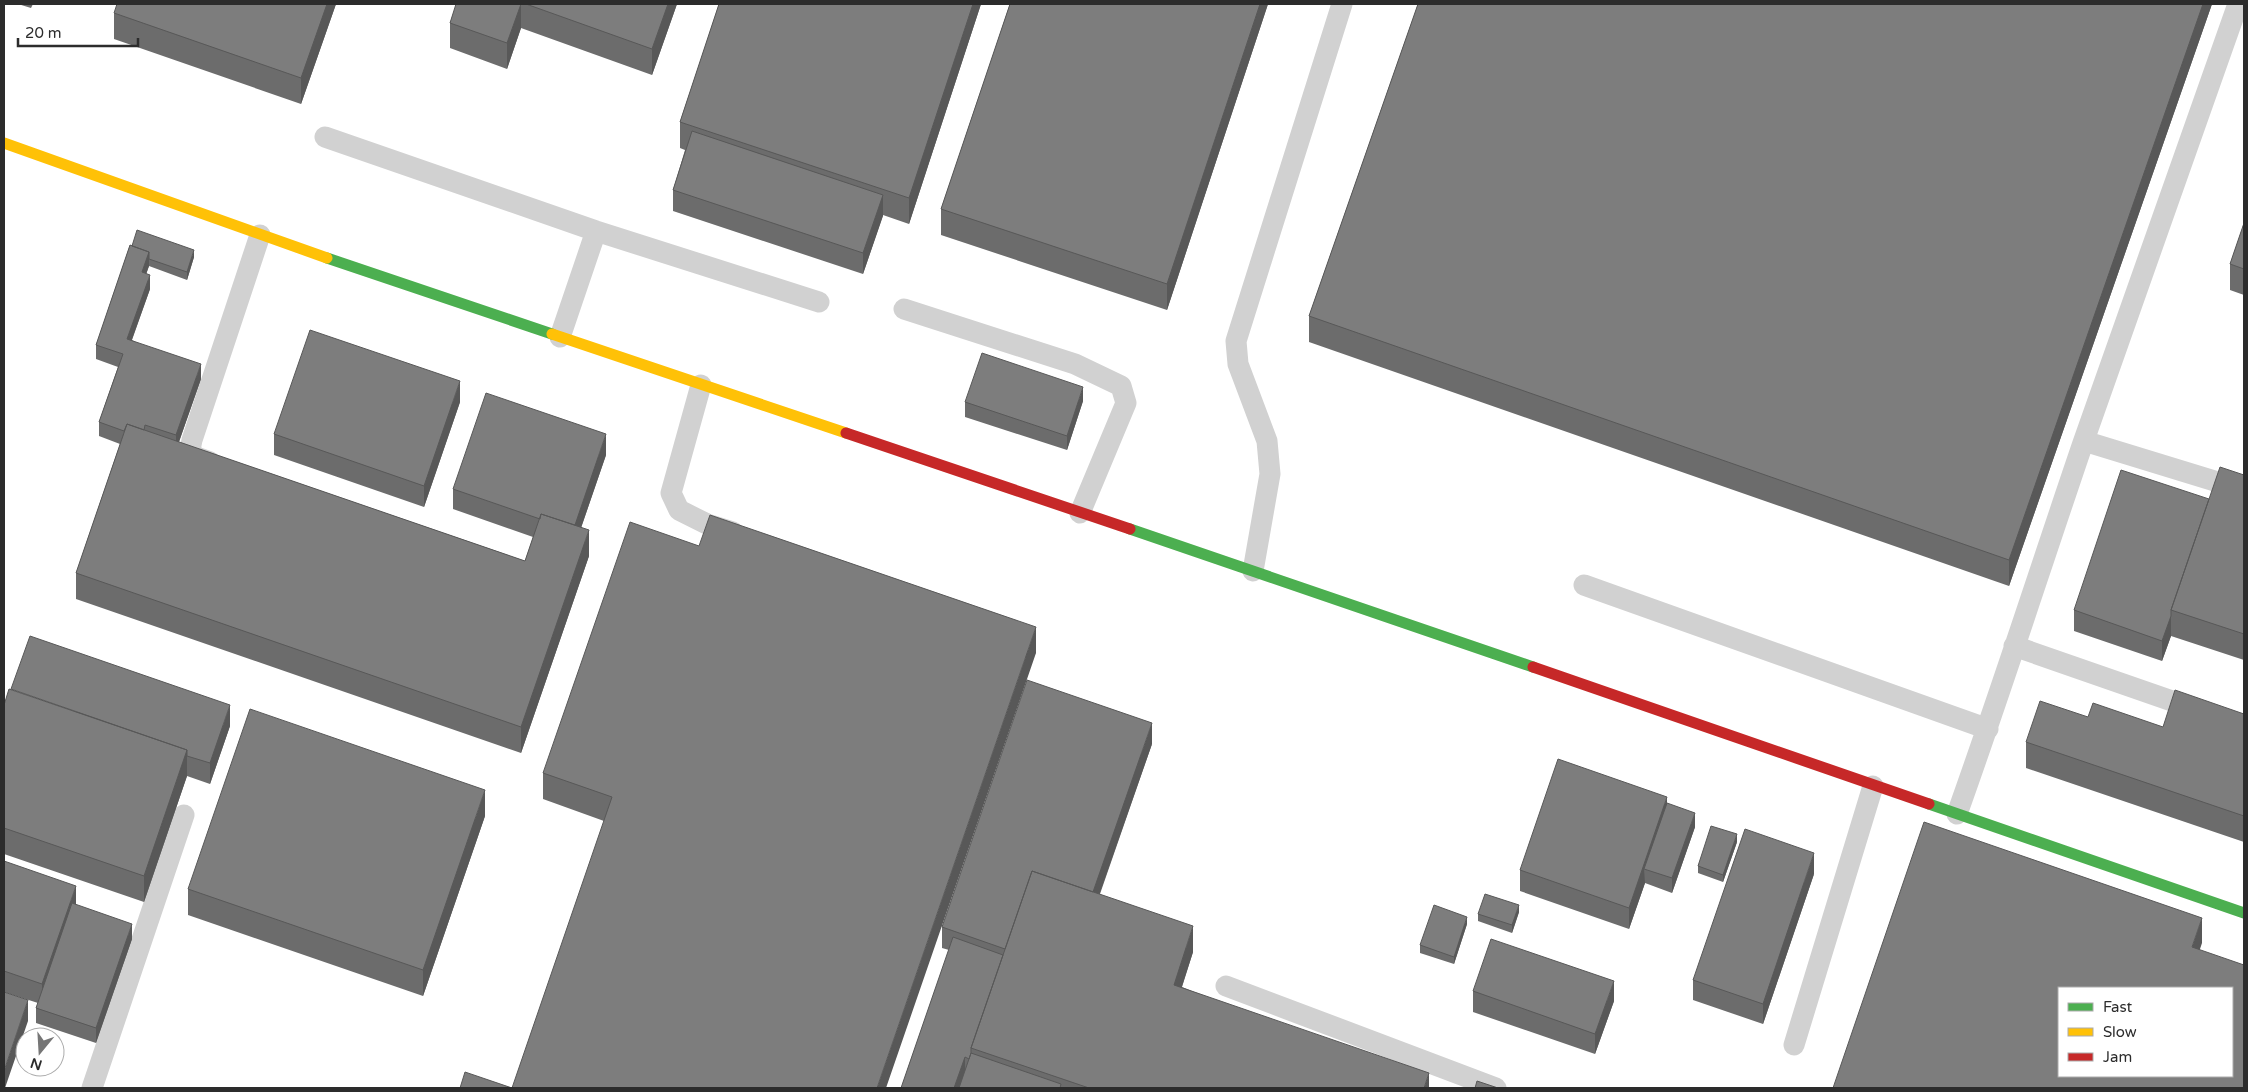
<svg xmlns="http://www.w3.org/2000/svg" width="2248" height="1092" viewBox="0 0 2248 1092" font-family="'Varela Round',sans-serif">
	<rect width="100%" height="100%" fill="#fff"/>
	<g fill="none" stroke-linecap="round" stroke-linejoin="round">
		<path stroke="#d1d1d1" stroke-width="21" d="M325,137L596,231L819,302
			M904,309L1075,364L1121,386L1126,403L1080,513
			M560,337L596,231
			M701,385L671,493L679,510L707,524L733,532
			M2084,441L2244,490
			M210,462L196,457L190,450L192,440L260,235
			M1253,571L1270,474L1267,441L1238,364L1236,341L1342,4
			M1584,585L1988,729
			M2014,646L2244,726
			M1957,814C2001,691 2041,566 2083,443C2134,296 2186,150 2238,4
			M1226,986L1496,1088
			M1794,1045L1873,786
			M92,1088L184,815"/>
		<path stroke="#4caf50" stroke-width="11" d="M327,258L552,334
			M1130,529L1533,667
			M1929,804L2244,913"/>
		<path stroke="#ffc107" stroke-width="11" d="M4,143L327,258
			M552,334L846,433"/>
		<path stroke="#c62828" stroke-width="11" d="M846,433L1130,529
			M1533,667L1929,804"/>
	</g>
	<path fill="#6c6c6c" d="M18,4H33L31,8Z
		M336,4L301,104L114,39V13Z
		M453,4H677L652,75L521,28L507,69L450,48V23L456,5Z
		M719,4H981L909,224L883,215L863,274L673,211V190L685,150L680,148V122Z
		M1010,4H1268L1167,310L941,235V209Z
		M1418,4H2212L2009,586L1309,342V316Z
		M2244,223V295L2230,290V264Z
		M130,245L194,257L187,280L149,266L146,274L150,289L132,340L201,379L179,442L525,561L533,537L453,509V489L606,455L581,528L589,556L521,753L76,599V573L120,444L99,436V422L118,367L96,359V345Z
		M1083,401L1067,450L965,417V402Z
		M460,402L424,507L274,455V434Z
		M2244,475V660L2171,636L2162,661L2074,631V610L2209,499Z
		M699,546L1036,653L604,821L543,799V773Z
		M4,705L230,726L210,784L187,776L144,902L4,854Z
		M2244,714V842L2026,768V742L2163,727Z
		M1152,744L1100,894L1193,952L1182,987L1429,1088H959L965,1071L959,1088H901L949,950L942,948V927Z
		M1667,803L1695,827L1672,893L1645,883L1629,929L1520,891V870Z
		M485,816L423,996L188,915V889Z
		M1737,842L1723,882L1698,873V866Z
		M4,861L132,939L96,1043L36,1023V1008L38,1003L4,992Z
		M1814,874L1763,1024L1693,1000V980Z
		M1519,912L1512,933L1478,921V914Z
		M1467,924L1454,964L1420,953V945Z
		M1473,991L1614,1001L1595,1054L1473,1012Z"/>
	<path fill="#585858" d="M327,4H336L301,104V78Z
		M521,4V28L507,69V43Z
		M668,4H677L652,75V49Z
		M973,4H981L909,224V198Z
		M1260,4H1268L1167,310V284Z
		M2203,4H2212L2009,586V560Z
		M883,195V216L863,274V253Z
		M194,250V257L187,280V272Z
		M149,252V266L142,286V272Z
		M150,275V289L127,353V339Z
		M201,364V379L176,450V435Z
		M460,381V402L424,507V486Z
		M1083,387V401L1067,450V436Z
		M606,434V455L573,551V530Z
		M589,530V556L521,753V727Z
		M2171,616V636L2162,661V641Z
		M1036,627V653L886,1088H877Z
		M230,705V726L210,784V763Z
		M1152,723V744L1091,918V897Z
		M187,750V776L144,902V876Z
		M485,790V816L423,996V970Z
		M1667,797V818L1644,869L1645,883L1629,929V908Z
		M1695,813V827L1672,893V878Z
		M1737,834V842L1723,882V875Z
		M1814,853V874L1763,1024V1004Z
		M76,886V907L42,1005V984Z
		M1519,905V912L1512,933V925Z
		M1467,917V924L1454,964V957Z
		M2202,918V943L2192,973V947Z
		M132,924V939L96,1043V1028Z
		M1193,926V952L1174,1011V985Z
		M1614,981V1001L1595,1054V1034Z
		M28,1000V1021L5,1088H4V1071Z
		M965,1057V1071L959,1088H954Z
		M1429,1073V1088H1424Z"/>
	<path fill="#7d7d7d" stroke="#585858" fill-rule="evenodd" d="M117,4H327L301,78L114,13Z
		M456,4H521L507,43L450,23Z
		M526,4H668L652,49Z
		M719,4H973L909,198L680,122Z
		M1010,4H1260L1167,284L941,209Z
		M1418,4H2203L2009,560L1309,316Z
		M692,131L883,195L863,253L673,190Z
		M2244,223V269L2230,264Z
		M137,230L194,250L187,272L149,259V252L132,246Z
		M130,245L149,252L142,272L150,275L127,339L201,364L176,435L145,425L144,430L127,424L124,431L99,422L123,354L96,345Z
		M310,330L460,381L424,486L274,434Z
		M982,353L1083,387L1067,436L965,402Z
		M486,393L606,434L575,525L541,514L540,519L453,489Z
		M127,424L525,561L541,514L589,530L521,727L76,573Z
		M2220,467L2244,475V634L2171,610Z
		M2121,470L2209,499L2171,610V616L2162,641L2074,610Z
		M710,515L1036,627L877,1088H512L612,797L543,773L630,522L699,546Z
		M30,636L230,705L210,763L187,756V750L11,689Z
		M1027,680L1152,723L1093,892L1032,871L1005,949L942,927Z
		M9,689L187,750L144,876L4,828V705Z
		M2175,690L2244,714V816L2026,742L2040,701L2088,717L2093,703L2163,727Z
		M250,709L485,790L423,970L188,889Z
		M1558,759L1667,797L1629,908L1520,870Z
		M1667,803L1695,813L1672,878L1644,869Z
		M1924,822L2202,918L2192,947L2244,965V1088H1833ZM2059,988H2232V1076H2059Z
		M1711,826L1737,834L1723,875L1698,866Z
		M1745,829L1814,853L1763,1004L1693,980Z
		M4,861L76,886L42,984L4,971Z
		M1032,871L1193,926L1174,985L1429,1073L1424,1088H1089L971,1048Z
		M1485,894L1519,905L1512,925L1478,914Z
		M72,903L132,924L96,1028L36,1008Z
		M1434,905L1467,917L1454,957L1420,945Z
		M953,937L1003,955L971,1048V1053L969,1059L965,1057L954,1088H901Z
		M1491,939L1614,981L1595,1034L1473,991Z
		M4,992L28,1000L4,1071Z
		M971,1053L1061,1084L1060,1088H959Z
		M465,1072L512,1088H460Z
		M1477,1081L1498,1088H1475Z"/>
	<rect width="2248" height="1092" fill="none" stroke="#2c2c2c" stroke-width="10"/>
	<rect x="2058" y="987" width="175" height="90" fill="#ffffff" stroke="#ababab"/>
	<rect x="2068" y="1003" width="25" height="8" fill="#4caf50" stroke="#ababab"/>
	<text x="2103" y="1012" font-size="15" fill="#2c2c2c">Fast</text>
	<rect x="2068" y="1028" width="25" height="8" fill="#ffc107" stroke="#ababab"/>
	<text x="2103" y="1037" font-size="15" fill="#2c2c2c">Slow</text>
	<rect x="2068" y="1053" width="25" height="8" fill="#c62828" stroke="#ababab"/>
	<text x="2103" y="1062" font-size="15" fill="#2c2c2c">Jam</text>
	<g transform="translate(40 1052) rotate(198)"><circle r="24" fill="#ffffff" stroke="#ababab"/>
	<path d="M0-4L9 19L0 12L-9 19Z" fill="#767676"/>
	<text y="-8" font-size="14" font-weight="bold" text-anchor="middle" fill="#2c2c2c">N</text>
	</g>
	<path d="M18 38v8h120v-8" fill="none" stroke="#2c2c2c" stroke-width="2.5"/>
	<text x="25" y="38" font-size="15" fill="#2c2c2c" stroke="#ffffff" stroke-width="4" paint-order="stroke">20 m</text>
</svg>
